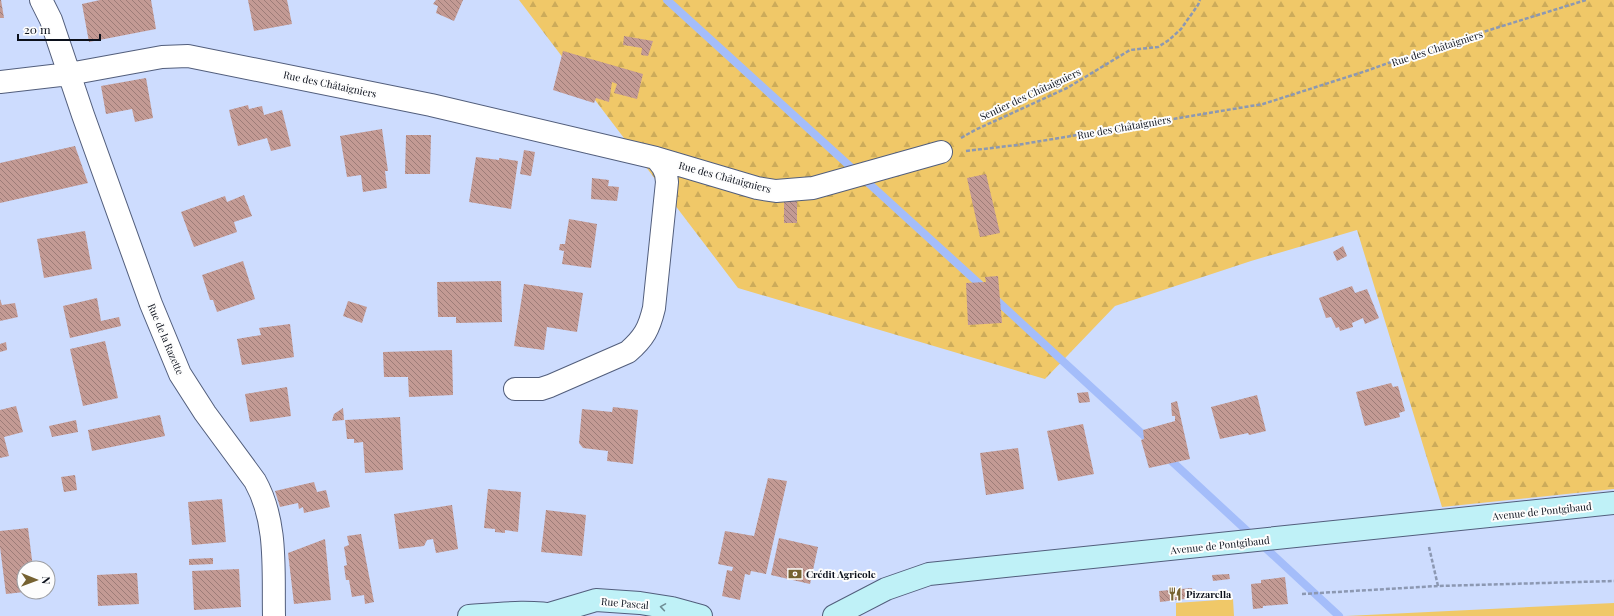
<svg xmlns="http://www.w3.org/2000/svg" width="1614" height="616" viewBox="0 0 1614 616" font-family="'Playfair Display',serif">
	<defs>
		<pattern id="forest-firs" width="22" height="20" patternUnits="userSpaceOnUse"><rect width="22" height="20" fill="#f0c868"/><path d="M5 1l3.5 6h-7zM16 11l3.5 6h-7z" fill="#ccab5a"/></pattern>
		<pattern id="building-back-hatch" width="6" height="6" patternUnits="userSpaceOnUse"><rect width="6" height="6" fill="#c39a94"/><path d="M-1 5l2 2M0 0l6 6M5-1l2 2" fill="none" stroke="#9d7c78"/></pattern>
	</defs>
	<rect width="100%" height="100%" fill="#cddcfe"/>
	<path fill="#f0c868" d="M1233,599L1234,616H1176V603Z
		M1614,603V616H1346Z"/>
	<path fill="url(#forest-firs)" d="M519,0H1614V489L1442,507L1357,230L1251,261L1115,306L1045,379L738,288Z"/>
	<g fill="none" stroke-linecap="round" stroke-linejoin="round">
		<path stroke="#a4bdfa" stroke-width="8" d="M667,0L985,289
			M993,297L1151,442
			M1165,455L1339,616"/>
	</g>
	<path fill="url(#building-back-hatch)" d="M0,0H1L4,18H0Z
		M100,0H151L156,29L89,42L82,4Z
		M248,0H287L292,24L254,31Z
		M436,0H463L454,21L436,13L438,6L433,4Z
		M624,36L653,41L648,56L641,55L642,48L623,45Z
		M563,51L643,74L637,99L614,93L617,84L612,82L609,102L596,98L594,103L553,90Z
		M146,78L153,118L135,122L132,109L106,114L101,86Z
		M248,105L249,109L262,106L264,115L282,110L291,146L271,151L267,138L238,146L229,110Z
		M382,129L388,171H385L387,188L363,192L361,175L347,177L340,136Z
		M406,135H431L430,174H405Z
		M75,146L88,183L0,203V163Z
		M524,150L535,152L531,176L520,174Z
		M476,157L499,160V158L518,161L511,209L469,202Z
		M986,174L1000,233L980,237L967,178Z
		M592,178L609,180L608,186L619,187L617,201L591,199Z
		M244,195L252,216L234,222L237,232L194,247L181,212L225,196L227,202Z
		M784,200H797V223H784Z
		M569,219L597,224L591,268L562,264L564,251L559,250L560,244H565Z
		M85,231L92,269L44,278L37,239Z
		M1343,246L1347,256L1337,261L1333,252Z
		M243,261L255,299L217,312L213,300H210L202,275Z
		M998,276L1002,323L968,325L966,283L986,282L985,277Z
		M501,281L502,322L456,323V317H438L437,282Z
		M524,284L583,293L577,332L547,327L544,350L514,346Z
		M1352,286L1355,293L1367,289L1379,318L1365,324L1363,318L1352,323L1353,327L1340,331L1339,327L1336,328L1331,317L1326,318L1319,298Z
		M97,298L101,321L119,317L121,326L70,338L63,306Z
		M0,299L2,305L15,303L18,317L0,321Z
		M348,301L367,307L362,323L343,316Z
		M290,324L294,357L242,365L237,339L261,335L259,328Z
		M105,341L118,398L83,406L70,349Z
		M6,342L7,350L0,352V344Z
		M452,350L453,395L409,397L408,377H384L383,352Z
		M1391,383L1393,387L1398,386L1405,411L1399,413L1400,417L1365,426L1356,392Z
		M287,387L291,416L250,422L245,394Z
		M1088,392L1090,402L1079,403L1077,393Z
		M1257,395L1266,431L1249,435L1248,433L1220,439L1211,407Z
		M1177,401L1190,459L1149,468L1141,440L1144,439L1143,430L1175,421V416H1172L1171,403Z
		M16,406L23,432L4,437L9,456L0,458V410Z
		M613,407L638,410L633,464L607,461L608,451L583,448L579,443L582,409L612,412Z
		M343,408L344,420L332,421L334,414Z
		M160,415L165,436L92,451L88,430Z
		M400,417L403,470L365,473L363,442L354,443V439H347L345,420Z
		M76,420L78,432L52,437L49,426Z
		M1083,424L1094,474L1058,481L1047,431Z
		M1018,448L1024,489L986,495L980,453Z
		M75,475L77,490L64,492L61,477Z
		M768,478L787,481L766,574L751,571L750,575L745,574L740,600L722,596L727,570L732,571L733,567L718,564L725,531L754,536Z
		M314,482L317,492L326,490L330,507L304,513L303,507L299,509L298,503L280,507L275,491Z
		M488,489L521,492L518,532L505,530V533L495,532V529L484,528Z
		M222,499L226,542L192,545L188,502Z
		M452,505L458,549L436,553L433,539L427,540L424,546L399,549L394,514Z
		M546,510L586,515L582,556L541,552Z
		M28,528L33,568H24V592L6,594L0,547V531Z
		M361,534L374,602L365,604L364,595L352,597L349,580H346L344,566L347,565L344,547L349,545L347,536Z
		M779,538L818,547L810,584L771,575Z
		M325,539L331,600L294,604L288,553Z
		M213,558V564L189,565V559Z
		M239,569L241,607L194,610L192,571Z
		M137,573L139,604L98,606L97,575Z
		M1229,574L1230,579L1213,581L1212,575Z
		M1285,577L1288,604L1263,606V608L1253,609L1251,584L1261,583V580Z
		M1192,588L1193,598L1160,602L1159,591Z"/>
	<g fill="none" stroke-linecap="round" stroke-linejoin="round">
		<g stroke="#525e7c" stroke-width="24">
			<path id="street" d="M41,0L51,20L83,115L151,304L180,374L205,413L255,481C278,522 273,571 274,616
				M0,82L69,74L162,57L188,56L431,105L656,158L663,167L666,174L667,182L654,308C649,329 644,338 628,352L550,386L541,389H515
				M656,158L757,188L776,191L813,188L941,152"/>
		</g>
		<g stroke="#525e7c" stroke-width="24">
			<path id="secondary" d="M549,614L596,600L640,603L672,608L701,616
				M469,616C498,614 530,610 559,616
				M834,616L886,589L929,574L1614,503"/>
		</g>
		<path stroke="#8c98b2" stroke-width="2.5" stroke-dasharray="4 2" stroke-linecap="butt" d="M961,138L975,130L1067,88L1130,50L1158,47L1169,40L1181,29L1198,5L1200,0
			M966,151L1017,145L1263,104L1366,71L1422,51L1586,0
			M1429,547L1438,586
			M1302,594L1438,586L1614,581"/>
		<use href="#street" stroke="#fff" stroke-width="22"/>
		<use href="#secondary" stroke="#bff1f7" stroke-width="22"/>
	</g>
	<defs><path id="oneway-chevron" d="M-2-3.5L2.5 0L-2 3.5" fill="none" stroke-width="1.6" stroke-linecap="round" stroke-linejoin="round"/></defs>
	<use stroke="#6e8c94" href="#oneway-chevron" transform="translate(663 607) rotate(-171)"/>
	<defs>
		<g id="bank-bare" transform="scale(1.08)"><path d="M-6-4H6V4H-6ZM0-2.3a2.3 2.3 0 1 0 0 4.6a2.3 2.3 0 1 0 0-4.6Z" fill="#766231" stroke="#fdfdfd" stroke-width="2.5" paint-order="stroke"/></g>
		<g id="restaurant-bare" transform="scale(1.08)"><path d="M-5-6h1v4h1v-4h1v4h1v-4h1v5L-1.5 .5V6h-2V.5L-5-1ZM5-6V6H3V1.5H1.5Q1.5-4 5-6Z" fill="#766231" stroke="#fdfdfd" stroke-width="2.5" paint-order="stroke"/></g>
	</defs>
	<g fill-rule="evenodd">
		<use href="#bank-bare" x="795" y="574"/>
		<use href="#restaurant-bare" x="1175" y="594"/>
	</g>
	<g text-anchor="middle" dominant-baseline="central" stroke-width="4" stroke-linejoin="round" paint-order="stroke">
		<g font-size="10" fill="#0b101b" stroke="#fdfdfd">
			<text transform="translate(1437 48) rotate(-18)">Rue des Châtaigniers</text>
			<text transform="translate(330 84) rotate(12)">Rue des Châtaigniers</text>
			<text transform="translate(1030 94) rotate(-25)">Sentier des Châtaigniers</text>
			<text transform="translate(1124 127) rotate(-10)">Rue des Châtaigniers</text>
			<text transform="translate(725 177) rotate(15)">Rue des Châtaigniers</text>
			<text transform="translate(166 339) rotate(67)">Rue de la Razette</text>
			<text transform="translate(1542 511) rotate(-6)">Avenue de Pontgibaud</text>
			<text transform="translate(1220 545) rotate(-6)">Avenue de Pontgibaud</text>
			<text transform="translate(625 603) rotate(5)">Rue Pascal</text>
		</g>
		<g font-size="10" font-weight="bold" fill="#0b101b" stroke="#fdfdfd" text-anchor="start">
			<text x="806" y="574">Crédit Agricole</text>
			<text x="1186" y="594">Pizzarella</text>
		</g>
	</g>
	<g transform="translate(36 580) rotate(91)"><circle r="19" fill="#fdfdfd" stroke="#9c9ea3"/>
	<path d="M0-3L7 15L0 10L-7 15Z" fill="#766231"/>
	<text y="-6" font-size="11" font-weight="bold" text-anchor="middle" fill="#0b101b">N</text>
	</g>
	<path d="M18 34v6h82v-6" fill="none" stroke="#0b101b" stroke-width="2"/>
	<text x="24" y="34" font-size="12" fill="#0b101b" stroke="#fdfdfd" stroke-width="3" paint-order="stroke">20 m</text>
</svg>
